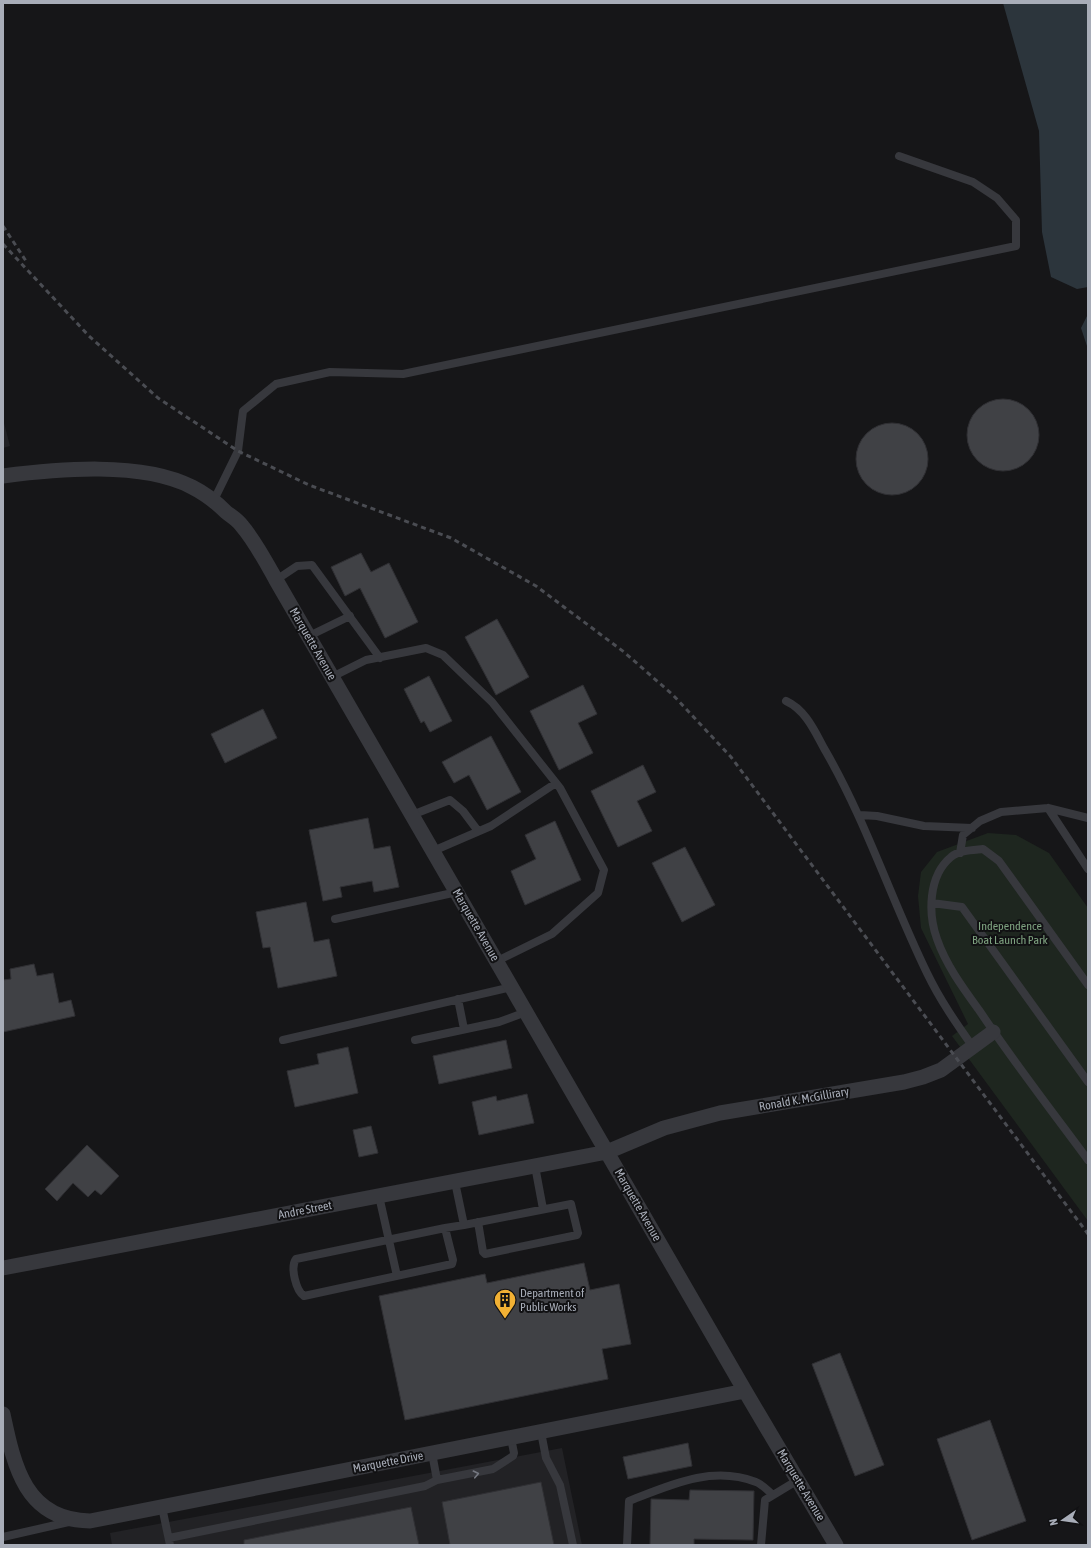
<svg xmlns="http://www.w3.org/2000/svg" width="1091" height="1548" viewBox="0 0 1091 1548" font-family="'Asap Condensed',sans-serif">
	<rect width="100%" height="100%" fill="#161618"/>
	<path fill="#222225" d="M3,419L10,446L3,448Z
		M562,1448L582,1545H112L110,1533Z"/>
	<path fill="#1e261f" d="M988,833L1016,835L1049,853L1088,908V1221L952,1036L968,1024L921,928L918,896L921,872L937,852Z"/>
	<path fill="#2c353c" d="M1003,3H1088V287L1077,289L1051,277L1042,232L1039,131Z
		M1088,314V349L1081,328Z"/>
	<path fill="#404145" stroke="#303034" d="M967 435a36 36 0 1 1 72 0a36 36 0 1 1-72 0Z
		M856 459a36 36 0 1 1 72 0a36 36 0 1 1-72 0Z
		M361,553L371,572L389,563L418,622L385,638L360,588L345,596L331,567Z
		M497,619L529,677L496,695L465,637Z
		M429,676L452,721L430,732L424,721L421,723L404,689Z
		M583,685L597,714L578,723L593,753L559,770L530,711Z
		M263,709L277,738L225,763L211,734Z
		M491,736L521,792L487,810L469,775L454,783L442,762Z
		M643,765L656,792L637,801L652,831L618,847L591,791Z
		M368,818L374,849L390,846L399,887L374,892L372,881L340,887L342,897L323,901L309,830Z
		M555,821L581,880L525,905L511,871L536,859L525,835Z
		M685,847L715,905L682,922L652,863Z
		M306,902L314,942L329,939L337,976L278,988L270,947L263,948L256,912Z
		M34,964L37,976L53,973L59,1003L71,1000L75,1016L3,1032V980L11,979L10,969Z
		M506,1040L512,1068L439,1084L433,1056Z
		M348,1047L358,1093L295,1107L287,1071L319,1064L317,1054Z
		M527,1094L534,1123L479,1135L472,1102L496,1096L497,1101Z
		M371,1126L378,1153L359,1157L353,1130Z
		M87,1145L119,1176L101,1195L95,1190L88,1197L73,1183L57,1201L45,1189Z
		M584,1263L590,1290L619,1284L631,1344L602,1349L608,1379L405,1420L379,1296L485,1274L487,1283Z
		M840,1353L884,1465L855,1476L812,1364Z
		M990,1420L1026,1521L972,1540L937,1439Z
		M688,1443L692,1466L628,1479L623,1457Z
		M541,1482L554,1545H450L442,1502Z
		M690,1490L754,1491L753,1540L694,1539V1545H650L651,1499L689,1500Z
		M411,1507L419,1545H244V1540Z"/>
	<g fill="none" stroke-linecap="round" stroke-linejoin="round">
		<path stroke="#37383d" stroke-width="8" d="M214,500L238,451L243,411L276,384L330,372L403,374L1016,246V220L997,198L973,182L899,156
			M276,580L297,566L312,565L380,658
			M309,636L350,616
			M332,677L366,660L426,648L443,655L492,702L560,788L604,870L598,893L552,934L497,961
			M786,701C806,710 815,732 825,750C866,821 891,899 927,973C940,1000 956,1023 973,1047
			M1048,808L1088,869
			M412,815L450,800L463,811L478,831
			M860,815L877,816L924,826L972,828
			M433,851L491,826L556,783
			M960,853L963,835L980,821L1001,812L1048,808L1088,818
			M932,903L962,907L1088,1082
			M335,919L457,892
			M1088,985L999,861L983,849C973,850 959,850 951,857C928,876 928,914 937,939C946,965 963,988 979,1010C1013,1061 1051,1110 1088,1160
			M458,999L464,1029
			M283,1040L512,987
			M415,1040L499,1022L526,1012
			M535,1166L543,1209
			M379,1196L397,1276
			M464,1225L571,1204L578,1233L577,1235L485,1254L483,1252L478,1222
			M445,1228L453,1260L452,1264L304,1296C296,1291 290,1267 296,1259L445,1228L464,1225L455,1182
			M541,1432L546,1458L560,1485L573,1545
			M437,1480L493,1469L513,1456L514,1453L511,1438
			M162,1507L170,1545
			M3,1537L73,1521
			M169,1538L425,1486L437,1480L432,1453
			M627,1545L629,1501C670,1485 712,1465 756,1482C762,1484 768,1491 773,1495
			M761,1545L765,1500L798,1480"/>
		<path stroke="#37383d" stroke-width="15" d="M3,476C57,469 142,461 192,487C204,493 216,502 226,512C231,516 238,520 242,526C255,541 266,562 276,580L745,1391L836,1545
			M3,1268L607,1152L664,1128L720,1113L904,1082L923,1077L941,1070L993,1032
			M3,1414C14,1466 25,1520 90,1521L745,1391"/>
		<path stroke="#4a4c52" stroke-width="3" stroke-dasharray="5 4" stroke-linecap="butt" d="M3,226L26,261
			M3,244L89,336L158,398L238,451L309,485L451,538L536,586L624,652L673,695L731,757L1088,1234"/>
	</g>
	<defs><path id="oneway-chevron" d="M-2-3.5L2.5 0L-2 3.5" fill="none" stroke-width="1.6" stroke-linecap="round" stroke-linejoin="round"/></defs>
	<use stroke="#757881" href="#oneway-chevron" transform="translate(476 1474) rotate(-12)"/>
	<defs>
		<g id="building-pin" transform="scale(1.15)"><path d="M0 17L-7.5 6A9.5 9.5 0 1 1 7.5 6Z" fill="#f2b134" stroke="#111113"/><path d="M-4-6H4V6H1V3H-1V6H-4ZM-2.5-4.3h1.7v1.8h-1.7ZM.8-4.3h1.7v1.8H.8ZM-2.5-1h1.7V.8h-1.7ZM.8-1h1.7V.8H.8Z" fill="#111"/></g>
	</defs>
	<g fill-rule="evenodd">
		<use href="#building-pin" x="505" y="1300"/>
	</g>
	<g text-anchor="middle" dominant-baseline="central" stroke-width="4" stroke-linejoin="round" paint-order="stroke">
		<g font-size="12" fill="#a8adb8" stroke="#111113">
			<text transform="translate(313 644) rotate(60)">Marquette Avenue</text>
			<text transform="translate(476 925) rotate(60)">Marquette Avenue</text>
			<text transform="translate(804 1099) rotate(-10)">Ronald K. McGillirary</text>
			<text transform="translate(638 1205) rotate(60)">Marquette Avenue</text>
			<text transform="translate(305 1210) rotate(-11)">Andre Street</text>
			<text transform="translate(388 1462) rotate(-11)">Marquette Drive</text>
			<text transform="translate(801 1485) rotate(59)">Marquette Avenue</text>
		</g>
		<g font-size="12" fill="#7fa381" stroke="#111113">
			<text x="1010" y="926">Independence<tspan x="1010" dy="14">Boat Launch Park</tspan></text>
		</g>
		<g font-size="12" fill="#a8adb8" stroke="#111113" text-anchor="start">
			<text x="520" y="1293">Department of<tspan x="520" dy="14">Public Works</tspan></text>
		</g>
	</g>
	<rect width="1091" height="1548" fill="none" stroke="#a8adb8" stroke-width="8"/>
	<g transform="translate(1063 1520) rotate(257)" stroke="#111113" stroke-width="3" paint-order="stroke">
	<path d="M0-3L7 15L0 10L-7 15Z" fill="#a8adb8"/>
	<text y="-6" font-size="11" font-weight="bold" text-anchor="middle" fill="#a8adb8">N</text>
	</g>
</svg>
